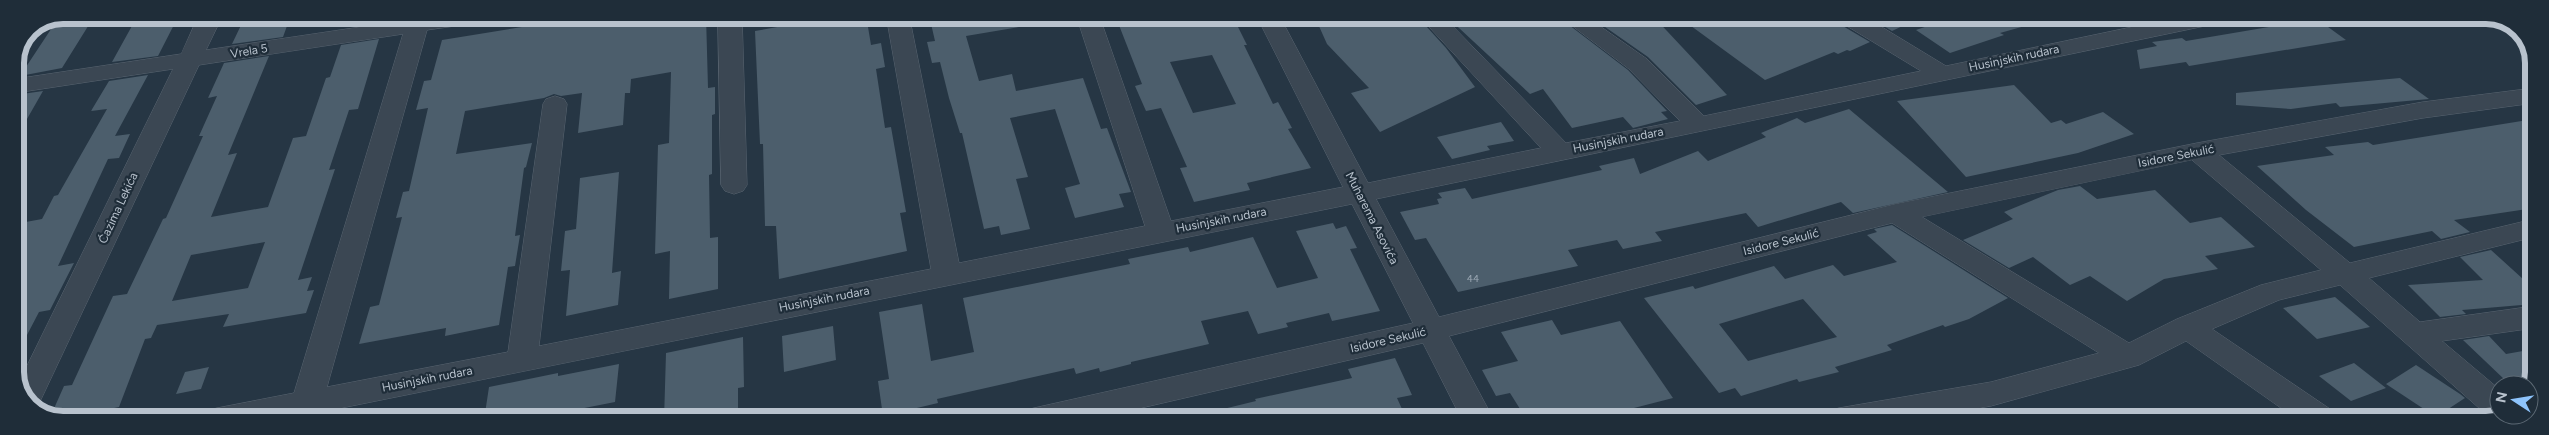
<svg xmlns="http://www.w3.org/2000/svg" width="2549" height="435" viewBox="0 0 2549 435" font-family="Figtree,sans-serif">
	<rect width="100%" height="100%" fill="#263644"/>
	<path fill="#4c5e6c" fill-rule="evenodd" d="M62,15H95L62,68L20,76L59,17Z
		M138,15H179L158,56L112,62Z
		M280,15H291L283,37L232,44L243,21Z
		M351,15H387L385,21L347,27Z
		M595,15H706L708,88L715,87V114L712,115V174L709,175L710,238L718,237V289L669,299L670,251L655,254L658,145L669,143L671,72L631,79L630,93H625L623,125L578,133L582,93L561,96L554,94L544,98L465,111L456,154L532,143L526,167L524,168L515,236L520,235L515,266L508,267L499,325L445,336L446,328L359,344L370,307L379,305L402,217L396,218L403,192L409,191L428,108L416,110L424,81L431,80L442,40Z
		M833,15H866L871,45L881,43L885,67L876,69L885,128L891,127L906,212L900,213L907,251L779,279L776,226H765L763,144H760L755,31L833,17Z
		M929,15H1018L1019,27L966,36L979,81L1012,74L1016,91L1083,78L1101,129L1107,128L1131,192L1119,194L1124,207L1075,218L1065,188L1080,184L1055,109L1010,118L1028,177L1016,179L1030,229L1001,235L999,226L984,229L962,133H960L949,98L940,62L932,63L927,42L935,41Z
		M1115,15H1232L1247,45H1244L1273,104L1278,102L1292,128L1288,129L1311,168L1247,183L1250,190L1194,202L1180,168L1187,167L1161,108L1146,111L1135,86L1142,84ZM1212,55L1236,104L1193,113L1170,62Z
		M1314,15H1416L1446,48L1475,87L1380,132L1351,93L1369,88L1327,44Z
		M1445,15H1556L1628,70L1667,111L1661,112L1668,119L1633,128L1623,117L1572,128L1543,89L1530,94Z
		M1588,15H1652L1727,95L1696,105L1648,57Z
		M1676,15H1832L1836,22L1870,42L1850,51L1847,50L1838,54L1834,52L1765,80Z
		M1866,15H1926L1892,31Z
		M1975,15H2038L2039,22L2000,33L2004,35L1950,53L1916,30L1945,20L1949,22Z
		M2317,19L2346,40L2189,66L2186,62L2140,69L2137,50L2157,46L2152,42L2182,38L2186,41Z
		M379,39L358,109L349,110L329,170L335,169L298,280L312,277L307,291L314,290L306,313L223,327L229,314L157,325L151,338L145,339L119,407L62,419L65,410L52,413L64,386L72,385L113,296L127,294L163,219L166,218L203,136H199L217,96L208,98L224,63L269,56L228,155L237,153L211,217L268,207L293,138L306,136L326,78L330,77L341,45ZM265,242L248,288L172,301L191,255Z
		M148,75L115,136L130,134L119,158L108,159L58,266L74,263L50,310L39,312L15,358V224L42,219L54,196L58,195L107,109L91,111L109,81Z
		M2400,78L2429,99L2340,107L2336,103L2291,109L2236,105V93Z
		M2014,85L2051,123L2061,120L2066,124L2103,112L2134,134L2078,153L1966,177L1897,101Z
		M43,91L15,140V95Z
		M1849,109L1948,192L1853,213L1841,202L1758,227L1746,213L1655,232L1662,241L1623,249L1617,240L1568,250L1578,266L1458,292L1426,238L1415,240L1400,212L1439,204L1437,199L1442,198L1438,193L1465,188L1472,199L1602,170L1599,166L1634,158L1640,174L1698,151L1708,161L1766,137L1761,133L1797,118L1805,123Z
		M2534,119V208L2454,220L2470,232L2441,239L2432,231L2354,247L2306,210L2257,166L2334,155L2325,147L2368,142L2373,145Z
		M1501,122L1514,141L1487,146L1490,150L1452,159L1437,137Z
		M619,172L612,273L621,271L618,305L566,316L570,270L561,271L565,231L576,229L580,178Z
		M2080,186L2097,199L2155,190L2190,223L2221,217L2255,247L2205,256L2218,269L2164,279L2127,301L2090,276L2070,285L2033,257L2009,268L1963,240L2013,219L2004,212L2058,190Z
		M1333,223L1336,229L1346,226L1357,248L1350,249L1380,311L1332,321L1329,313L1286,323L1288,327L1258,334L1248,311L1201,321L1209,344L1131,362V364L1100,372L1099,368L1076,374L1074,368L937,399L938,403L883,416L878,381L889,379L879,312L922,304L931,361L974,352L963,298L1130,264L1128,259L1188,247L1190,252L1253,237L1277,288L1318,278L1296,231Z
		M1892,225L2008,298L1969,319L1945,327L1943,325L1887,345L1892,350L1835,367L1839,372L1799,382L1797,379L1741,396L1735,388L1719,393L1644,298L1693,286L1695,289L1774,266L1785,279L1833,265L1844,276L1897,262L1867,235L1877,232L1874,229ZM1803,299L1837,337L1748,361L1719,324Z
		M2491,250L2534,289V304L2462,310L2466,314L2440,317L2408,285L2483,280L2460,257Z
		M2335,297L2370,327L2317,339L2283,308Z
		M1552,320L1561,335L1620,321L1673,398L1634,408L1637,413L1609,420H1527L1510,393L1496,396L1482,370L1518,361L1501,332Z
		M833,326L836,360L784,372L782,336Z
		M2489,336L2506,354L2534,349V379L2529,387V385H2523L2515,378L2505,380L2463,340Z
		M743,337L744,387L738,388V420H664L666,353Z
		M1395,358L1412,395L1397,398L1407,420H1216L1215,411L1256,401L1255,399L1352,378L1348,369Z
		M2354,363L2386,388L2351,401L2319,376Z
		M619,364L615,402L554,414L553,420H484L489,387L558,373V376Z
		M2416,365L2460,394L2465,398L2436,417L2386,384Z
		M209,367L201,389L176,394L185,372Z"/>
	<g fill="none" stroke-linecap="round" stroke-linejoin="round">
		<g stroke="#596571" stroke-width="1">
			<path id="minor" d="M199,15H223L206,50L407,20L408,15H494L491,20L483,22L427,30L327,387L508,352L543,104L546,99L555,96L564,99L567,104L539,346L931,269L886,15H909L959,263L1145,226L1076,15H1099L1171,221L1343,187L1256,15H1279L1368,183L1541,148L1418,15H1442L1566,143L1680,121L1629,69L1558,15H1584L1647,59L1704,116L1921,71L1837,20L1834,15H1862L1946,66L2189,15H2235L2232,20L2224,22L1376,199L1439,317L1896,204L2197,143L2423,102L2534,88V103L2423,118L2219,155L2350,263L2534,219V237L2369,278L2420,322L2534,306V328L2442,341L2499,389L2500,415L2494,417L2488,416L2340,285L2279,300L2212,329L2333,411L2338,420H2298L2186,341L2139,365L1991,406L1911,420H1823L1828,411L1839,408L1991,382L2099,353L1892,223L1449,336L1494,420H1462L1423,343L1089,420H1018L1023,411L1034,408L1413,323L1352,204L282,420H201L206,411L217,408L294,393L403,34L199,65L36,410L29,406L18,384L173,69L15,93V79L181,54ZM2192,160L2321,270L2261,285L2177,319L2129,343L1922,217Z
				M718,15H742L747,185L743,191L734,194L725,191L721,185Z"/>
		</g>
		<use href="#minor" fill="#3b4753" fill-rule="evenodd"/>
	</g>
	<g text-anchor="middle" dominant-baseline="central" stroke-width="4.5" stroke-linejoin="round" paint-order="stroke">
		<g font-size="10" fill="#9da9b5">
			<text x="1473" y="278">44</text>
		</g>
		<g font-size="12" fill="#b8c2cd" stroke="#1f2d39">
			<text transform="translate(249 51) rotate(-9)">Vrela 5</text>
			<text transform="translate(2014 58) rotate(-12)">Husinjskih rudara</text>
			<text transform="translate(1618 140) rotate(-11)">Husinjskih rudara</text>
			<text transform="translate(2176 156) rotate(-11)">Isidore Sekulić</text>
			<text transform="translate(118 208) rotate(-65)">Ćazima Lekića</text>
			<text transform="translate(1372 218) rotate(63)">Muharema Asovića</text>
			<text transform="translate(1221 220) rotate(-11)">Husinjskih rudara</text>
			<text transform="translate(1781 242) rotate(-14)">Isidore Sekulić</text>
			<text transform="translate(824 299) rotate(-11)">Husinjskih rudara</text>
			<text transform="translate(1388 340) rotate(-13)">Isidore Sekulić</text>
			<text transform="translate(427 379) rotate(-11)">Husinjskih rudara</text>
		</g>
	</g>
	<path d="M0 0H2549V435H0ZM63 24H2486A39 39 0 0 1 2525 63V372A39 39 0 0 1 2486 411H63A39 39 0 0 1 24 372V63A39 39 0 0 1 63 24Z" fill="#1f2d39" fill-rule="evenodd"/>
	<path fill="none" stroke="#b8c2cd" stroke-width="6" d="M63 24H2486A39 39 0 0 1 2525 63V372A39 39 0 0 1 2486 411H63A39 39 0 0 1 24 372V63A39 39 0 0 1 63 24Z"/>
	<g transform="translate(2514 400) rotate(282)"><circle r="24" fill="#1f2d39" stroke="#5c6974"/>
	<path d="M0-4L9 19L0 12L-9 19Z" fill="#8ec4fc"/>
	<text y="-8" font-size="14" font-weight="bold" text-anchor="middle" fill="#b8c2cd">N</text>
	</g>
</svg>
